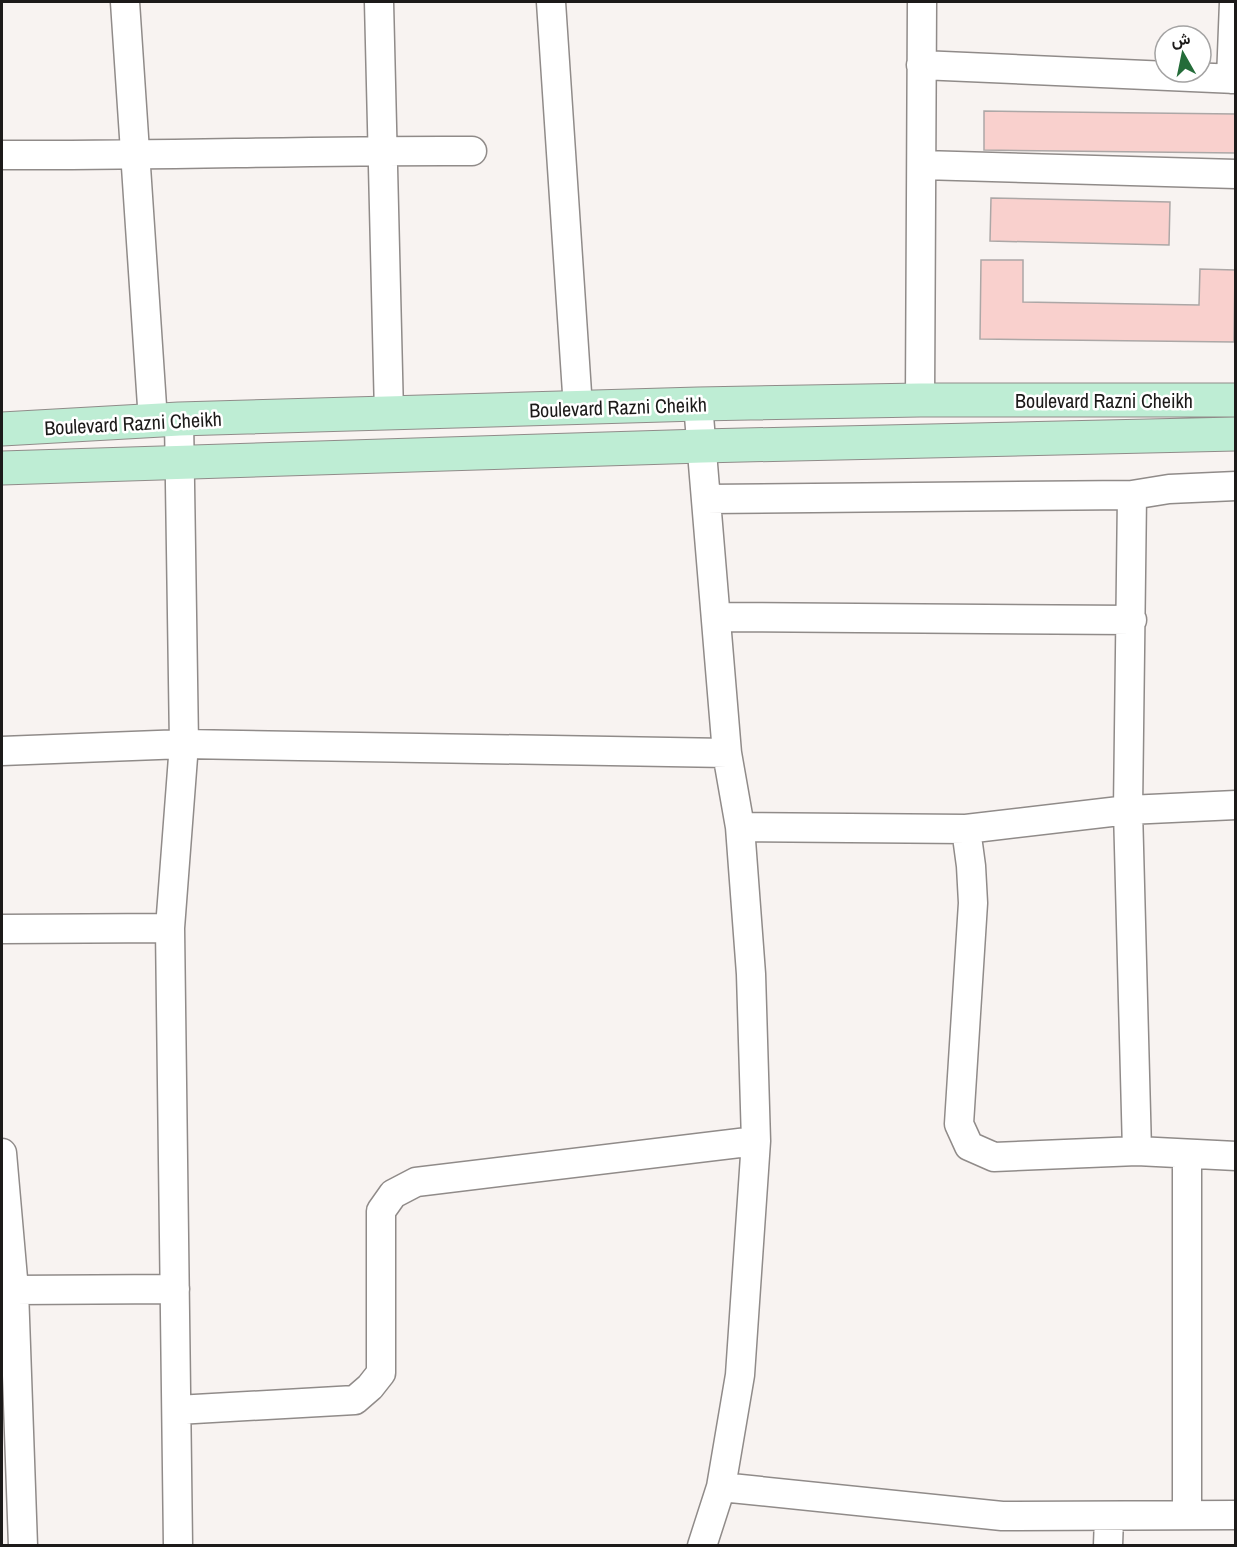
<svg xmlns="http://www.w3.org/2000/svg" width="1237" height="1547" viewBox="0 0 1237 1547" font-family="'Archivo Narrow',Vazirmatn,sans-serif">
	<rect width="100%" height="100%" fill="#f8f3f1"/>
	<path fill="#f9d0cd" stroke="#aca7a6" stroke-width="1.5" d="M984,111L1236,114V153L984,150Z
		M991,198L1170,202L1169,245L990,241Z
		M981,260H1023V302L1199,305L1200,269L1235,270L1234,342L980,339Z"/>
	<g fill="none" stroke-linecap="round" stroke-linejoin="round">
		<g stroke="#908b89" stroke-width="31">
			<path id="street" d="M125,2L153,421
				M379,2L389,414
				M551,2L578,408
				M921,65L1236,79
				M1231,79L1234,2
				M2,155C158,156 315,150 472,151
				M922,165L1236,174
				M920,400L922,2
				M698,404L727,753L740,827L751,974L756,1141L740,1375L721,1487L702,1546
				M706,499L1132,495
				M717,617L1132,620
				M2,751L184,744L727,753
				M740,827L966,829L971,866L973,903L959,1124L969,1146L994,1157L1137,1151L1236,1156
				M966,829L1128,810L1236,805
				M2,929L170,928
				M1137,1151L1128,810L1132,495L1169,489L1236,486
				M2,1153L14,1290L23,1546
				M14,1290L175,1289
				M177,1410L355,1400L370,1387L381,1373V1211L393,1194L416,1182L756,1141
				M721,1487L1002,1516L1236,1515
				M1187,1514V1154
				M178,1546L170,928L184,744L179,419
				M1108,1546L1109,1517"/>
		</g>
		<g stroke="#908b89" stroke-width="35">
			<path id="secondary" d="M2,429L179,419L698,404L920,400H1236
				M2,468L702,446L1236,434"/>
		</g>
		<use href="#street" stroke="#fff" stroke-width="28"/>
		<use href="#secondary" stroke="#beedd4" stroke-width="33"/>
	</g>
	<g text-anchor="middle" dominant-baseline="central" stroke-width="5" stroke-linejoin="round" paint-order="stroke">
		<g font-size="20" fill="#1c1a19" stroke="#fff">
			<text x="1104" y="400">Boulevard Razni Cheikh</text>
			<text transform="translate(618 407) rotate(-2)">Boulevard Razni Cheikh</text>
			<text transform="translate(133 423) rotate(-3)">Boulevard Razni Cheikh</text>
		</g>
	</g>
	<rect width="1237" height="1547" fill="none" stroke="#1c1a19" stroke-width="6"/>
	<g transform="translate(1183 54) rotate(351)"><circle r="28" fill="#ffffff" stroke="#a4a3a3" stroke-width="1.5"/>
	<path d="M0-4.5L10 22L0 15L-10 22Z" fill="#246c39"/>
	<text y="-9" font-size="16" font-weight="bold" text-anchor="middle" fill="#1c1a19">ش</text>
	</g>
</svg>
